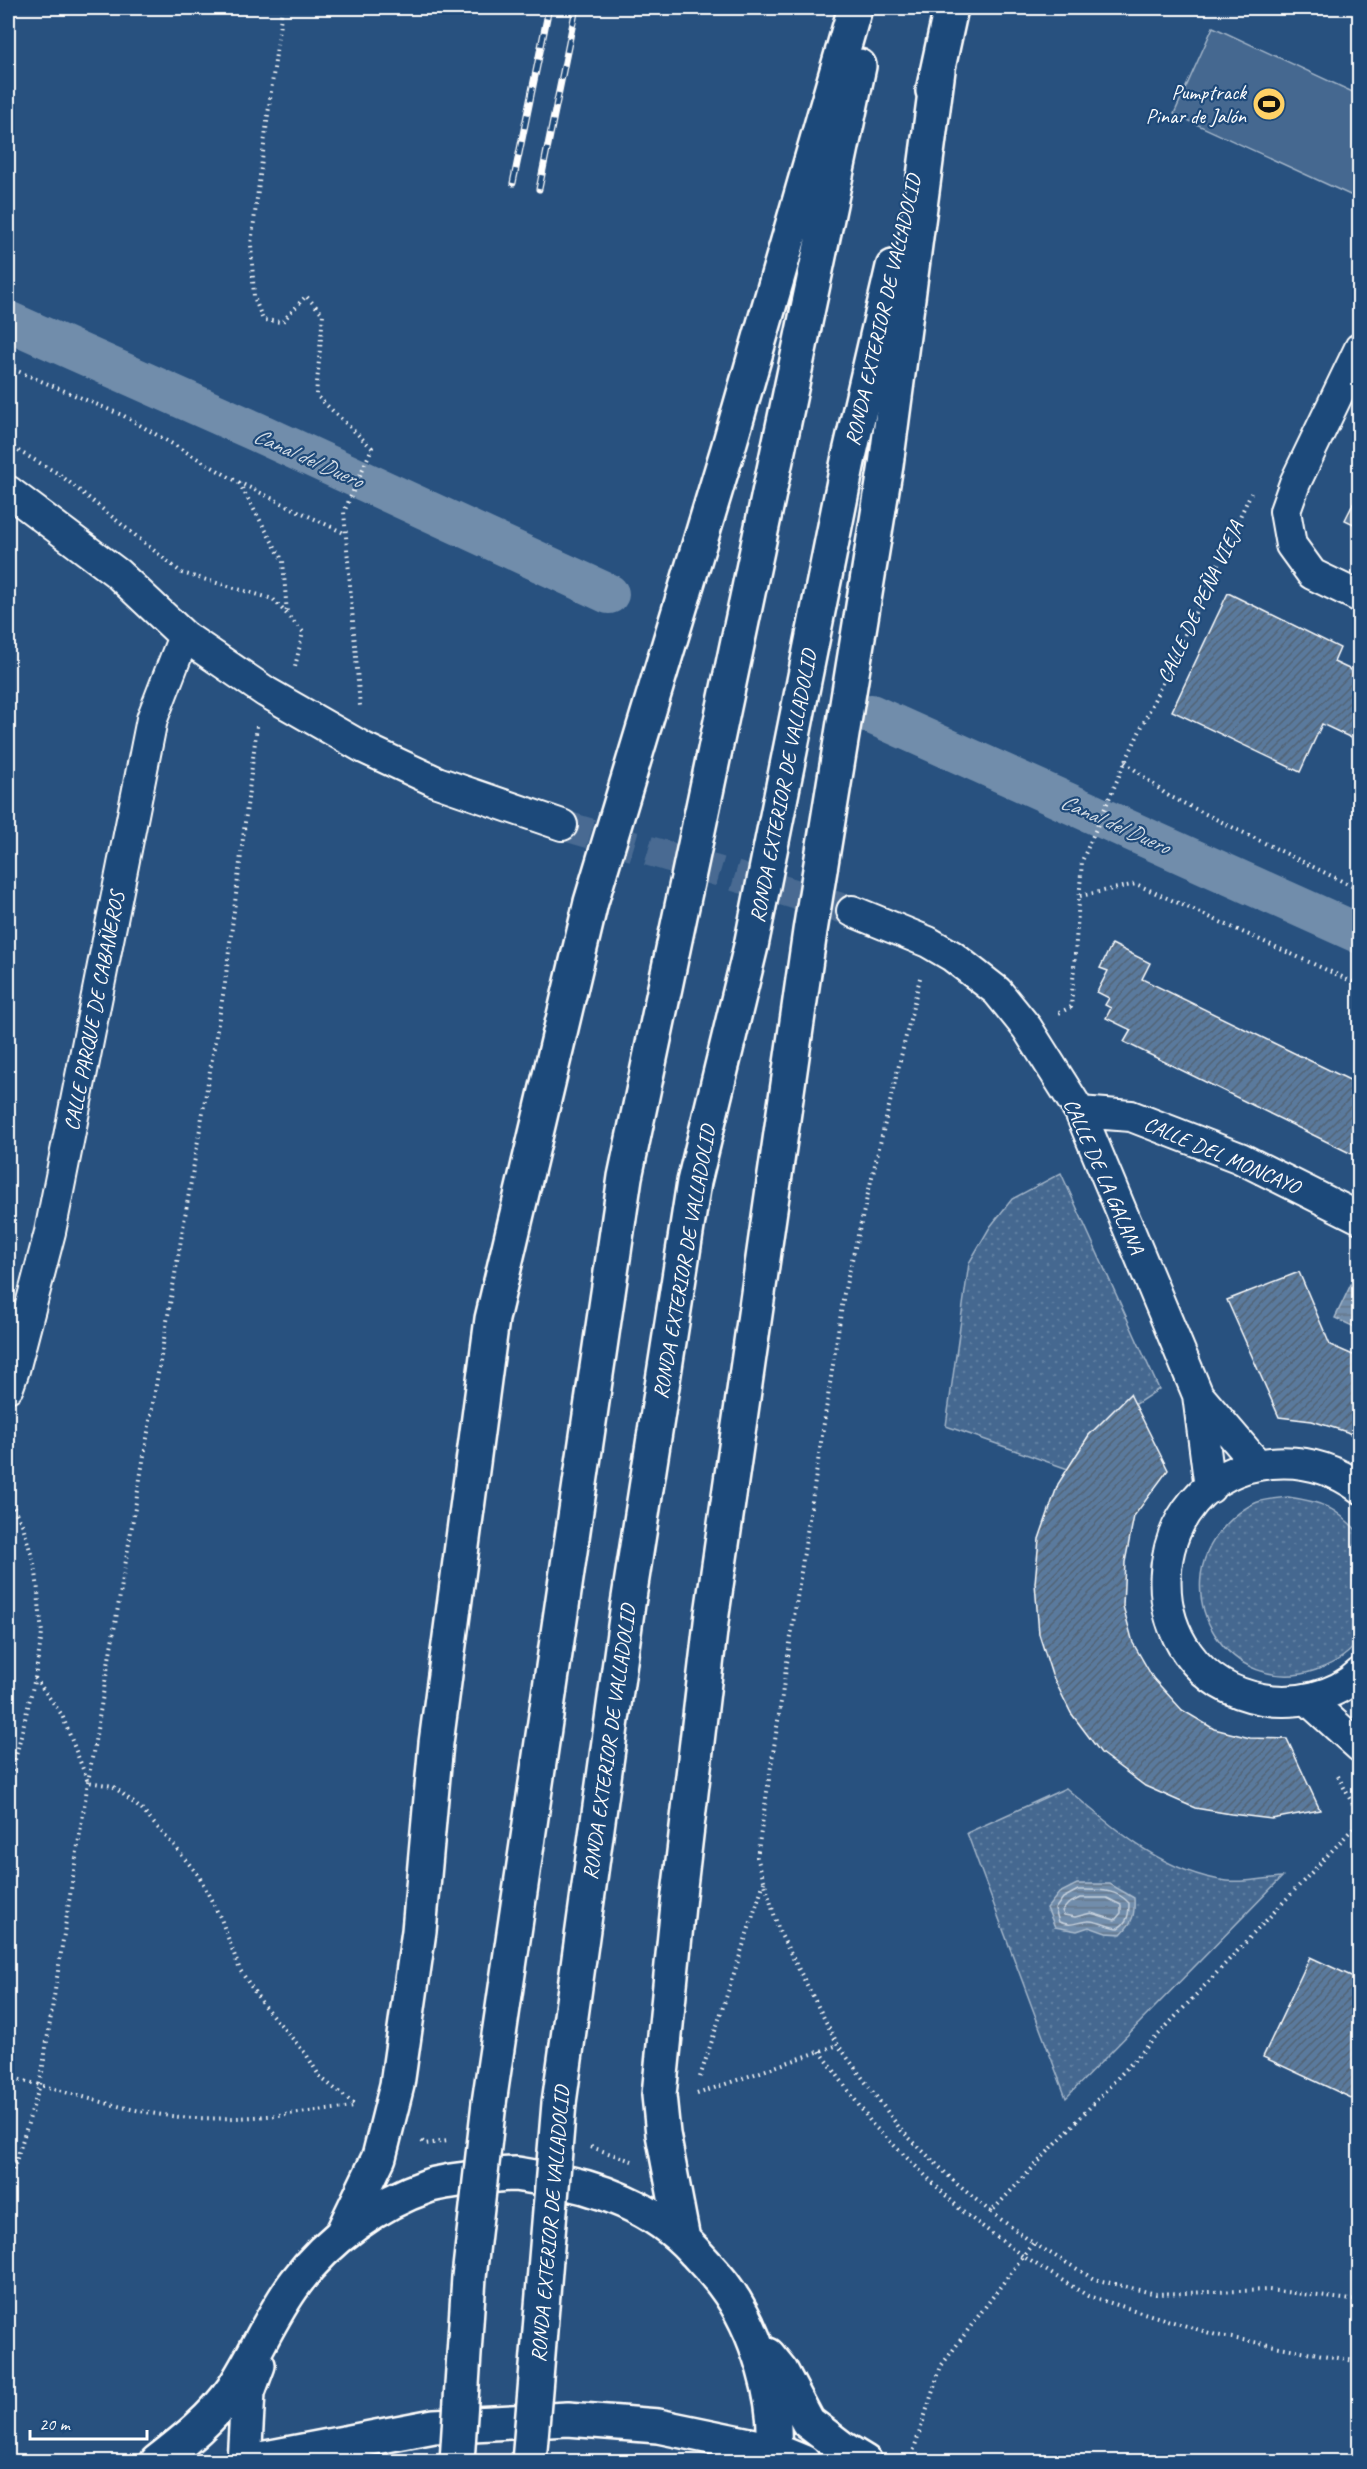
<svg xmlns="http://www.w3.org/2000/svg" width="1367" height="2469" viewBox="0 0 1367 2469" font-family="Caveat,sans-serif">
	<defs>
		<pattern id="grass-dots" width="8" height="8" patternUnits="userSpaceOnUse" patternTransform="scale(1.5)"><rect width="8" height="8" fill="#446890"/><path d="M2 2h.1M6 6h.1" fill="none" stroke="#607fa1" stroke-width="1.8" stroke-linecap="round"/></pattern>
		<pattern id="water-rules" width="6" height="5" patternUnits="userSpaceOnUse" patternTransform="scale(1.5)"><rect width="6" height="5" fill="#718dab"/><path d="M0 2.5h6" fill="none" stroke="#64768a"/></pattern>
		<pattern id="building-hatch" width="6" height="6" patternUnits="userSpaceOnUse" patternTransform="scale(1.5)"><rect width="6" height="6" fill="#5a7a9d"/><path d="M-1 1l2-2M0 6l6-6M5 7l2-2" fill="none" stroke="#536374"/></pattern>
	</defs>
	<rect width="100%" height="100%" fill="#28517f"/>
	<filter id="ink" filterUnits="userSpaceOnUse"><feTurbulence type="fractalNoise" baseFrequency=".0167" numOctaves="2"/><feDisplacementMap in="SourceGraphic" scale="12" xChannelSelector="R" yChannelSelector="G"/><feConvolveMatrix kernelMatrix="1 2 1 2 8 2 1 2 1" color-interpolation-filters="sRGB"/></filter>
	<g filter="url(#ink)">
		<path fill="url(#grass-dots)" stroke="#a2b4c8" stroke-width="1.5" d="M1061,1173L1159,1389L1089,1435L1068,1469L946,1426L969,1263L990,1227L1012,1199Z
			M1288,1497C1323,1502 1335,1507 1359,1533V1639C1350,1655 1333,1664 1316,1670C1230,1700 1163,1593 1224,1527C1234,1516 1247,1505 1261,1501C1270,1499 1279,1498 1288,1497Z
			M1066,1788C1113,1828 1163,1873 1227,1881C1245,1883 1265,1878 1282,1877L1066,2098L967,1833Z"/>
		<path fill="#446890" stroke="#a2b4c8" stroke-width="1.5" d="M1213,27L1359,95V199L1174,114Z"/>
		<path fill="url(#water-rules)" stroke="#aabbcd" stroke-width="1.5" d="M1354,1278L1359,1281V1329L1335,1318Z
			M1077,1884H1110L1134,1898C1135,1915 1133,1922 1121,1934L1106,1933L1089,1927L1077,1931L1055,1927L1047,1908L1059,1893Z"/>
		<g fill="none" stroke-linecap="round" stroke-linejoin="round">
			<path stroke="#c6d1dd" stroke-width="1.5" d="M1078,1890C1096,1890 1116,1888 1129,1903C1129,1914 1128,1922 1118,1928C1108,1927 1097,1920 1088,1921C1075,1922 1073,1927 1059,1922L1055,1909L1063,1898Z
				M1080,1898H1107L1121,1905V1913L1115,1920L1091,1913L1075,1917L1064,1915L1062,1911L1068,1904Z"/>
			<path stroke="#718dab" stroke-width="40" d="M8,321L257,432L609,594
				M871,714L1360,934"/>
		</g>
		<path fill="url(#building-hatch)" stroke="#fff" stroke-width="1.5" d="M1360,490V527L1345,520Z
			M1228,593L1340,648L1334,662L1360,674V742L1322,724L1300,772L1172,711Z
			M1112,944L1150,963L1142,979L1360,1085V1158L1124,1042L1131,1030L1106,1018L1111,1008L1105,1005L1109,998L1097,992L1108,971L1100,968Z
			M1299,1272L1330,1345L1360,1358V1439L1347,1432L1312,1421L1279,1417L1227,1300Z
			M1130,1394L1168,1470L1134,1516L1125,1562L1123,1606L1133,1643L1153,1678L1182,1710L1214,1729L1250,1738L1287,1739L1320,1810L1272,1819L1231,1814L1195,1808L1145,1786L1101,1753L1071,1713L1052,1675L1039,1634L1035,1583L1039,1539L1058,1484L1089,1435Z
			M1310,1957L1360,1980V2102L1263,2057Z"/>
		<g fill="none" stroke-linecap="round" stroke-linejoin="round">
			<path stroke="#486b92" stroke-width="30" stroke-dasharray="30 15" stroke-linecap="butt" d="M562,825L852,911"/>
			<g stroke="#fff" stroke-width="34">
				<path id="street" d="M1360,348L1295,483L1285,511L1291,545L1312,574L1360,597
					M8,491L117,573L184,636L266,692L364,748L437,782L562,825
					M852,911L928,942L952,956L997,991L1027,1028L1080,1112L1198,1395L1210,1488
					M1080,1112L1131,1116L1240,1158L1360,1218
					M8,1387L14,1370L50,1232L152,719L184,636
					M1198,1395L1257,1464
					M1360,1488C1333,1468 1303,1460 1271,1463C1135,1476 1129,1675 1262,1699C1295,1705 1335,1697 1360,1673
					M1307,1699L1360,1747"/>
			</g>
			<g stroke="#fff" stroke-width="38">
				<path id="highway" d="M933,91L951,8
					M489,2103L625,1177L859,66
					M559,2103L628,1604L694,1182L751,946L848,461L893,267
					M342,2234L379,2157L397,2085L419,1931L436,1743L492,1319L591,902L728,449L855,8
					M683,2239L663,2134L659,2095L679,1895L712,1614L810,931L886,465L938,70
					M768,2355L781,2371L808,2422L842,2448L865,2462
					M157,2462C185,2440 213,2418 233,2389C256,2354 271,2315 296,2282C328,2239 378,2203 428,2186C443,2181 500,2174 515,2174C524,2175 533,2177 542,2178C597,2186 655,2208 693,2250C703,2261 714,2272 723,2284C756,2327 782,2407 772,2462
					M244,2462L248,2392L258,2365
					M245,2462L434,2426L568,2419L658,2426L774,2450L803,2462"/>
			</g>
			<path stroke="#fff" stroke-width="4" stroke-dasharray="1.5 4.5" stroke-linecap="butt" d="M282,8L251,244L254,297L263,320L282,322L306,296L323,314L316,395L372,448L344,512L360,706
				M8,367L124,416L238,482L346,534
				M8,445L59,474L182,573L273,599L303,632L295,667
				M239,483L283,561L287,614
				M1125,762L1167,795L1360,890
				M1080,896L1136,884L1360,985
				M920,978L844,1293L757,1857L779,1931L838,2045L901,2130L958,2185L991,2212L1360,1821
				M1059,1013L1071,1007L1082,861L1122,769L1251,493
				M8,1497L23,1526L36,1571L42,1634L35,1678L8,1789
				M35,1678L62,1715L88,1782L113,1786L141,1809L176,1848L199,1876L221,1919L240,1970L264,2006L306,2054L320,2077L354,2104
				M1338,1776L1360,1818
				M820,2051L873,2125L963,2212L1024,2257L1088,2296L1216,2335L1360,2362
				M8,2077C60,2089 110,2107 163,2115C227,2124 292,2113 355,2107
				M700,2077L764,1882
				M697,2094L838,2045
				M422,2141L425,2144L448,2141
				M591,2147L632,2161
				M8,2181L13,2171L40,2085L88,1782L225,983L257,726
				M991,2212L1033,2243L1094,2279L1156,2294L1269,2290L1360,2301
				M913,2462V2452L941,2366L1033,2243"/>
			<use href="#street" stroke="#1f4a7a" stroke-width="30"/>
			<use href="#highway" stroke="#1f4a7a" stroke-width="33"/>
			<g stroke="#fff" stroke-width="7">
				<path id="rail" d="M513,183L549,8
					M539,189L576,8"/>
			</g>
			<use href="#rail" stroke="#1f4a7a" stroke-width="4.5" stroke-dasharray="14" stroke-linecap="butt"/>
			<g stroke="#fff" stroke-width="38" stroke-linecap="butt">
				<path id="highway-bridge" d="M457,2462L469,2277L489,2103
					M529,2462L559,2103"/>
			</g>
			<use href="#highway-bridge" stroke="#1f4a7a" stroke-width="33"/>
		</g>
	</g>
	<defs>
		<g id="stadium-disc" transform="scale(1.725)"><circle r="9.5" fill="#ffd166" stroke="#1f4a7a"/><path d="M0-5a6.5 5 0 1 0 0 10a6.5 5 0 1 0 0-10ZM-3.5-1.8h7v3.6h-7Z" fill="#111"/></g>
	</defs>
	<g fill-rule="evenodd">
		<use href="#stadium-disc" x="1269" y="104"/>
	</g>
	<g text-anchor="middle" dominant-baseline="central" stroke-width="4.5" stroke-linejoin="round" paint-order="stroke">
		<g font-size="21" fill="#fff" stroke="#1f4a7a" text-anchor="end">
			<text x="1246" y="92">Pumptrack<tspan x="1246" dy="24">Pinar de Jalón</tspan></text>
		</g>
		<g font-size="21" fill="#fff" stroke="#1f4a7a">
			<text transform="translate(883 310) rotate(-77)">RONDA EXTERIOR DE VALLADOLID</text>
			<text transform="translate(1200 602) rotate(-65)">CALLE DE PEÑA VIEJA</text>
			<text transform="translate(783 786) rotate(-79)">RONDA EXTERIOR DE VALLADOLID</text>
			<text transform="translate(94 1011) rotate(-79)">CALLE PARQUE DE CABAÑEROS</text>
			<text transform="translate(1222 1155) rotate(23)">CALLE DEL MONCAYO</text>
			<text transform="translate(1104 1176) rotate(66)">CALLE DE LA GALANA</text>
			<text transform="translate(684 1262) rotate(-80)">RONDA EXTERIOR DE VALLADOLID</text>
			<text transform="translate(609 1742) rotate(-82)">RONDA EXTERIOR DE VALLADOLID</text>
			<text transform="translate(550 2224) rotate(-85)">RONDA EXTERIOR DE VALLADOLID</text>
		</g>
		<g font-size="22" font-style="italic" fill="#d4dde6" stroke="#1f4a7a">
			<text transform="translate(308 458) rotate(24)">Canal del Duero</text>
			<text transform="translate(1115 824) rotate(24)">Canal del Duero</text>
		</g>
	</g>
	<rect width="1367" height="2469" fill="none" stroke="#1f4a7a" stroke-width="30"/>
	<rect x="15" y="15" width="1337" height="2439" fill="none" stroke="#fff" stroke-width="2" filter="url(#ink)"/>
	<path d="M30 2430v9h117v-9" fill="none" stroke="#ffffff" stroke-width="3"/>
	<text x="39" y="2430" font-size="18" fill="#ffffff" stroke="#1f4a7a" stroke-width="4.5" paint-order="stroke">20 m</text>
</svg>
